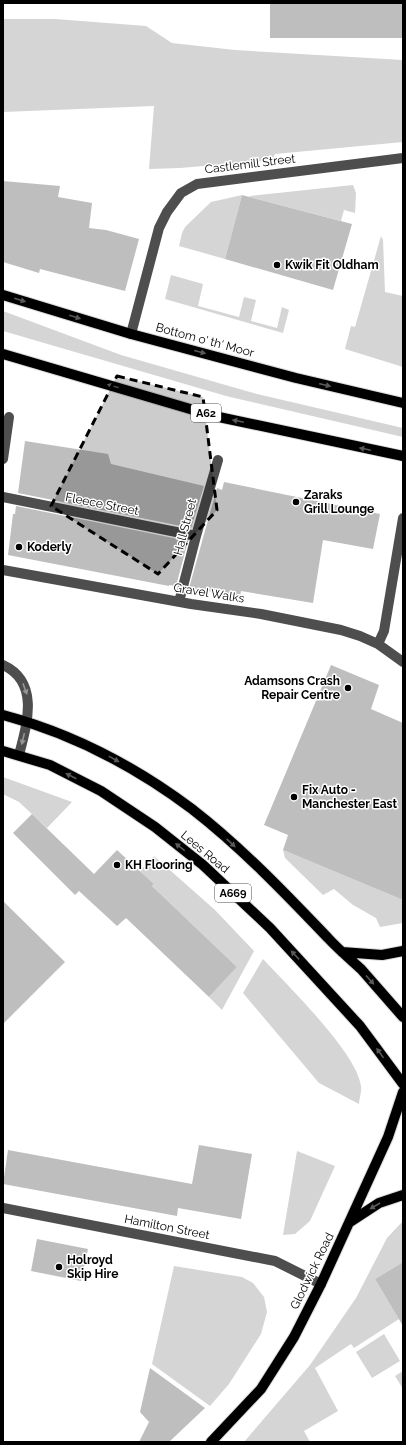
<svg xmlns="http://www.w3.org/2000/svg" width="406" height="1445" viewBox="0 0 406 1445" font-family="Raleway,sans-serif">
	<rect width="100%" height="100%" fill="#fff"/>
	<path fill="#d5d5d5" d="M3,19H55L146,26L172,43L235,50L403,60V142L275,154L272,160L180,168L149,169L154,106L3,112Z
		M353,185L356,193L355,213L344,210L341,221L249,197L250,196Z
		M242,195L225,259L179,246L182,233L185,227L211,202Z
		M381,236L383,240L385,292L403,296V367L345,349L351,326L355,327Z
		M171,275L203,284L198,306L239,317L244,297L256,300L251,321L277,328L282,307L289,310L283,333L165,299Z
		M3,311L121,355L257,394L403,428V437L226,396L3,331Z
		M3,777L72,802L47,828L19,802L3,794Z
		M283,850L403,900V923L380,927L376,918L353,905L334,889L323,895L285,858Z
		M154,856L215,910L254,951L222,1010L209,997L237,967L152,886L154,884L140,871Z
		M263,959C287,985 357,1053 361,1086C362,1092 359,1099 359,1104L319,1083L243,993Z
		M297,1151L335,1166L310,1221L295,1234L283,1235Z
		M403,1221V1262L375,1279L399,1319L354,1348L351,1344L315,1368L338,1411L304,1431L310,1442H244L310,1365L356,1298L387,1238Z
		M174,1266L242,1277L253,1283L264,1297L267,1312L261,1334L229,1384L210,1406L152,1364Z
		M384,1334L400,1361L372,1378L356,1352Z
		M403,1371V1389L395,1376Z"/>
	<path fill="#bebebe" d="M270,3H403V38H270Z
		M3,181L60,186L58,197L92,203L89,228L106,230L139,239L125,291L40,269L39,273L3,262Z
		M242,195L352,224L333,290L225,259Z
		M25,441L108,454L111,464L204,486L191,528L18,493Z
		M224,482L380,514L373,549L323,540L313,603L241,591L240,596L189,588L217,488L222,490Z
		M16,506L188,541L176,586L169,585V586L8,555L13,514H15Z
		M331,665L379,685L371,709L403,723V900L283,850L288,835L264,825Z
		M32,814L94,874L117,850L154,884L152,886L237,967L209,997L126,918L117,926L79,891L75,895L13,833Z
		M3,901L65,962L3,1024Z
		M199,1145L252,1154L241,1219L178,1208L177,1216L3,1184L8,1150L192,1184Z
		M37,1239L88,1249L81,1281L31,1271Z
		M403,1262V1326L375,1279Z
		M150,1368L205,1408L169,1442H139L149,1422L140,1412Z"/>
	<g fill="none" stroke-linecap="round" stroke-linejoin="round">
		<g stroke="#dbdbdb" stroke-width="12">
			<path id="major" d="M3,295L131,334L296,378L403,403
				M3,354L214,416L403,456
				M3,715C71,733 136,767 192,809C241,847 285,893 328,938C338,949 350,959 361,969C375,985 389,1001 403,1017
				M3,751L50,765L101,791L155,827L203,865L270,928L360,1026L403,1084
				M342,952L382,955L403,951
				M350,1222L379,1203L403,1195
				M211,1442L261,1389L294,1337L321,1284L373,1170L388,1137L403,1092"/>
		</g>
		<path stroke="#4e4e4e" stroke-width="10" d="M131,334L159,228L167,212L181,193L197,184L403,158
			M3,459L9,417
			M3,497L196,536
			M3,570L191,604L261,614L341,630L360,636L378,644L403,662
			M179,602L196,536L218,460
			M378,644L384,631L403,518
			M3,665C40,682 27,724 19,755
			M3,1208L275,1261L321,1284"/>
		<use href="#major" stroke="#000" stroke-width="10"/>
	</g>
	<defs><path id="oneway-solid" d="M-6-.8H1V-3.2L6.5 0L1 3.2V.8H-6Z"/></defs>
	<g fill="#595959">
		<use href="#oneway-solid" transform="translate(20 300) rotate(17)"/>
		<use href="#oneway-solid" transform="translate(75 317) rotate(17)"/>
		<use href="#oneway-solid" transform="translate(200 352) rotate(15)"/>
		<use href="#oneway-solid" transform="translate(325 385) rotate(13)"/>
		<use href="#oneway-solid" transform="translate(113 386) rotate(-164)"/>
		<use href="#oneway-solid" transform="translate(238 421) rotate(-168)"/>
		<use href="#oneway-solid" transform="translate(365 449) rotate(-168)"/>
		<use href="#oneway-solid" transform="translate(114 759) rotate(29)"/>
		<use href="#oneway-solid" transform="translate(71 776) rotate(-153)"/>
		<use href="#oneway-solid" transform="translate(231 843) rotate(43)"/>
		<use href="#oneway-solid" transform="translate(180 847) rotate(-142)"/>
		<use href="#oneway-solid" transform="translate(295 955) rotate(-133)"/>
		<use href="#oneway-solid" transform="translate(370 980) rotate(48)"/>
		<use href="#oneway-solid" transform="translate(380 1053) rotate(-126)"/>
		<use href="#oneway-solid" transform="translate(375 1206) rotate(150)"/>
	</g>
	<g fill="#959595">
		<use href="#oneway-solid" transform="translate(25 689) rotate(70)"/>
		<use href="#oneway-solid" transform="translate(23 739) rotate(103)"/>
	</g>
	<path fill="#000" fill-opacity="0.2" stroke="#000" stroke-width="3" stroke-dasharray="8 5" stroke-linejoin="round" d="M117,376L203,397L217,510L158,574L51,506Z"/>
	<g fill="#000" stroke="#fff" stroke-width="1.5">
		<circle cx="277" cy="265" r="4"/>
		<circle cx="296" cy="502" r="4"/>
		<circle cx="19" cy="547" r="4"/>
		<circle cx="348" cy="688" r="4"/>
		<circle cx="294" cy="797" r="4"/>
		<circle cx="117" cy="865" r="4"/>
		<circle cx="59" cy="1267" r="4"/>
	</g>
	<g text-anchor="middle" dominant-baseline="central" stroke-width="3" stroke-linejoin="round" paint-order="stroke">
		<g fill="#fff" stroke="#4c4c4c" stroke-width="1">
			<rect x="191" y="404" width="30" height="18" rx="3"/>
			<rect x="215" y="884" width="36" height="18" rx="3"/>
		</g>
		<g font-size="11" font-weight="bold" fill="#000">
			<text x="206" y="413">A62</text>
			<text x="233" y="893">A669</text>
		</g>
		<g font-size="12" fill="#000" stroke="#fff">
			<text transform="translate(250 164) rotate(-7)">Castlemill Street</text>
			<text transform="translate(205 340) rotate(15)">Bottom o' th' Moor</text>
			<text transform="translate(102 504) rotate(11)">Fleece Street</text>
			<text transform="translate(185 527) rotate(-75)">Hall Street</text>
			<text transform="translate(209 593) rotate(9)">Gravel Walks</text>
			<text transform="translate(205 852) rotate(40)">Lees Road</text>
			<text transform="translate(167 1227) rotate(11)">Hamilton Street</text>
			<text transform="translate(312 1271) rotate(-64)">Glodwick Road</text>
		</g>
		<g font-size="12" font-weight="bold" fill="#000" stroke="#fff" text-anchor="start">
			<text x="285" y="265">Kwik Fit Oldham</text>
			<text x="304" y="495">Zaraks<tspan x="304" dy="14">Grill Lounge</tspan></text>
			<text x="27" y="547">Koderly</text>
			<text x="340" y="681" text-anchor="end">Adamsons Crash<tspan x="340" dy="14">Repair Centre</tspan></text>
			<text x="302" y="790">Fix Auto -<tspan x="302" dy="14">Manchester East</tspan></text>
			<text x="125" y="865">KH Flooring</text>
			<text x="67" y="1260">Holroyd<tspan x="67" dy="14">Skip Hire</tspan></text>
		</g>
	</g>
	<rect width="406" height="1445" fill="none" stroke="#000000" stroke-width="8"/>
</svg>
